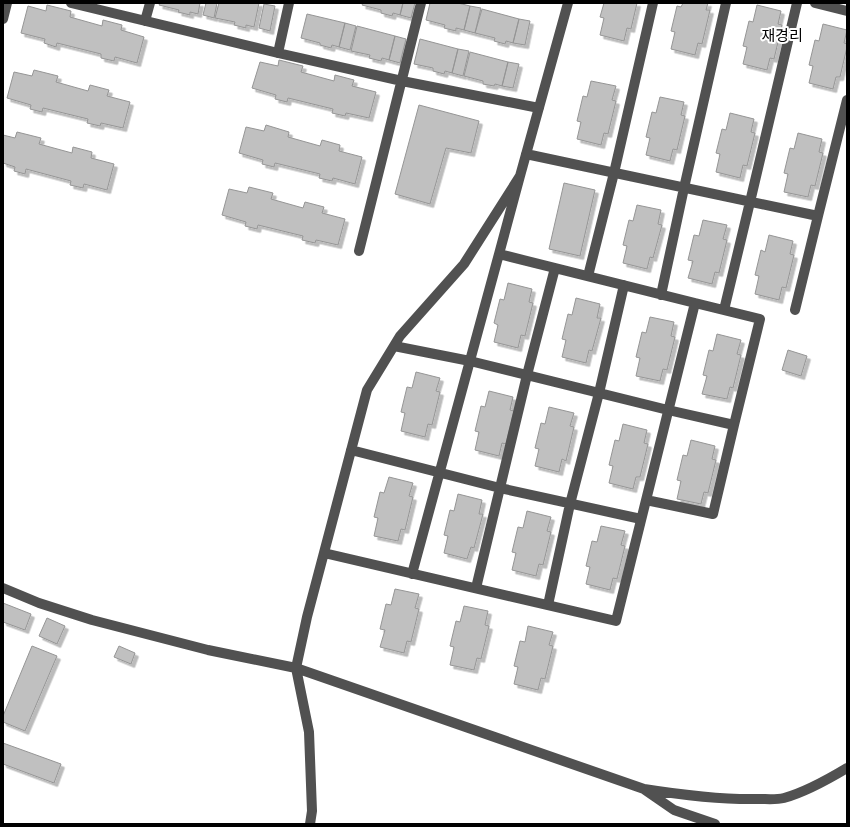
<svg xmlns="http://www.w3.org/2000/svg" width="850" height="827" viewBox="0 0 850 827" font-family="Poppins,'Noto Sans KR',sans-serif">
	<defs>
		<filter id="shadow"><feDropShadow dx="3.5" dy="3.5" stdDeviation="0" flood-color="#0004"/></filter>
	</defs>
	<rect width="100%" height="100%" fill="#fff"/>
	<path fill="#c0c0c0" stroke="#959595" filter="url(#shadow)" d="M160,3H200L198,14L190,12V15L178,12L179,10L159,5Z
		M206,3H217L214,18L203,15Z
		M219,3H259L254,27L246,25V28L234,25L235,22L215,18Z
		M363,3H403L400,15L393,13L392,16L381,13V10L362,5Z
		M403,3H415L411,18L400,15Z
		M430,3H458L470,6L464,30L456,28V31L444,28L445,25L426,20Z
		M604,3H637L631,29L627,28L624,41L600,35L604,18L600,17Z
		M683,3H708L706,10H710L702,44L698,43L695,55L671,49L675,32L671,31L677,6L681,7Z
		M264,4L275,6L270,31L259,28Z
		M47,5L71,11L70,17L102,26L103,20L122,25L121,30L144,37L137,63L115,57L114,61L101,58V54L57,43L56,47L44,43L45,39L21,33L28,6L46,11Z
		M757,5L781,11L778,24L782,25L774,59L770,58L767,70L743,64L747,47L743,46L749,21L753,22Z
		M470,6L481,8L475,33L464,30Z
		M482,9L519,19L513,43L506,41L505,44L494,41L495,38L475,33Z
		M307,14L345,23L339,47L332,45L331,48L320,45V43L301,38Z
		M519,19L530,21L525,45L513,43Z
		M345,23L356,26L350,50L339,47Z
		M823,24L847,30L844,43L847,44V47L840,77H836L833,89L809,83L813,66L809,65L815,40L819,41Z
		M357,26L395,36L389,60L382,58L381,61L369,58L370,55L351,51Z
		M395,36L406,39L400,63L389,60Z
		M420,39L458,49L452,73L445,71L444,74L433,71V68L414,64Z
		M458,49L469,51L463,76L452,73Z
		M470,52L508,62L502,86L495,84L494,86L483,84V81L464,76Z
		M279,60L303,66L301,72L334,81L335,75L354,80L352,86L376,92L369,118L346,113L345,116L332,113L333,109L288,98L287,102L275,99L276,95L252,88L260,62L278,66Z
		M508,62L519,64L513,88L502,86Z
		M34,70L58,76L56,82L88,91L90,85L109,90L107,96L130,102L123,128L101,123L100,126L87,123L88,119L43,108L42,112L30,109L31,105L7,98L14,72L32,76Z
		M591,81L616,86L612,100L616,101L608,134L604,133L601,145L577,139L581,122L577,121L583,96L587,97Z
		M660,97L684,102L681,115L685,116L677,150L673,149L670,161L646,155L650,138L646,137L652,112L656,113Z
		M419,105L479,121L471,153L446,148L430,204L395,194Z
		M730,113L754,119L751,132L755,133L747,166L743,165L740,178L716,172L720,154L716,153L722,129L726,130Z
		M266,125L289,132L288,137L320,146L322,140L340,145L339,151L362,157L355,184L333,178L332,181L319,178L320,174L275,163L274,167L262,164L263,160L239,153L246,127L264,131Z
		M17,132L41,138L39,144L72,153L73,147L92,152L91,158L114,164L107,190L84,184L83,188L70,185L71,181L26,169L25,174L14,171L15,167L3,163V135L15,138Z
		M798,133L822,139L819,152L823,153L815,186L811,185L808,197L784,192L788,174L784,173L790,148L794,149Z
		M564,183L595,190L580,256L549,249Z
		M249,187L273,193L271,199L303,208L305,202L324,207L322,213L345,219L338,245L316,240L315,243L302,240L303,236L258,225L257,229L245,226L246,222L222,215L229,189L247,193Z
		M637,205L661,210L658,224L662,225L653,258L650,257L647,269L623,263L627,246L623,245L629,220L633,221Z
		M703,220L727,225L723,239L727,240L719,273L715,272L712,284L688,278L693,261L688,260L694,235L699,236Z
		M769,235L793,241L790,254L794,255L786,288L782,287L779,300L755,294L759,276L755,275L761,250L765,252Z
		M508,283L532,289L529,302L533,303L525,336L521,335L518,348L494,342L498,325L494,323L500,299L504,300Z
		M576,298L600,304L597,318H601L592,351L589,350L586,363L562,357L566,340L562,339L568,314L572,315Z
		M650,317L674,322L671,336L675,337L667,370L663,369L660,381L636,376L640,358L636,357L642,332L646,333Z
		M717,334L741,340L737,354L741,355L733,388L730,387L727,399L702,394L707,376L703,375L709,350L713,351Z
		M788,350L807,356L801,376L782,370Z
		M416,372L440,378L436,391L440,392L432,425L428,424L425,437L401,431L405,413L401,412L407,387L412,388Z
		M489,391L513,397L510,410L514,411L506,444L502,443L499,456L475,450L479,432L475,431L481,406L485,407Z
		M549,407L574,413L570,426L574,427L566,461L562,459L559,472L535,466L539,449L535,448L541,423L545,424Z
		M623,424L647,430L644,443L648,444L640,477H636L633,489L609,483L613,466L609,465L615,440L619,441Z
		M691,440L715,446L712,459L716,460L708,493L704,492L701,504L677,499L681,481L677,480L683,455L687,456Z
		M389,477L413,483L409,496L413,497L405,530L401,529L398,541L374,536L378,518L374,517L380,492L384,493Z
		M458,494L482,500L479,514H483L474,548L471,547L467,559L444,553L448,536L444,535L450,510L454,511Z
		M527,511L551,517L547,531L551,532L543,565L539,564L536,576L512,570L516,553L512,552L518,527L523,528Z
		M601,526L625,531L621,545L625,546L617,579L613,578L610,590L586,584L590,567L586,566L592,541L597,542Z
		M395,589L419,594L415,608L419,609L411,642L407,641L404,653L380,647L385,630L380,629L386,604L391,605Z
		M3,603L31,614L25,630L3,622Z
		M464,606L488,611L485,625L489,626L481,659L477,658L474,670L450,665L454,647L450,646L456,621L460,622Z
		M47,618L65,626L57,644L39,636Z
		M528,626L553,632L549,645L553,646L545,679L541,678L538,690L514,684L518,667L514,666L520,641L525,642Z
		M32,646L57,656L25,731L3,722V716Z
		M119,646L135,653L131,664L114,657Z
		M3,743L61,764L54,783L3,764Z"/>
	<g fill="none" stroke-linecap="round" stroke-linejoin="round">
		<path stroke="#515151" stroke-width="10" d="M71,3L278,53L402,81L539,108
			M815,3L847,11
			M3,19L7,3
			M145,21L150,3
			M278,53L289,3
			M526,154L818,216L847,100
			M359,251L421,3
			M588,276L614,173L653,3
			M661,295L684,188L726,3
			M695,303L760,319L734,425
			M724,310L750,202L797,3
			M795,310L818,216
			M394,346L470,361L668,410L734,425L713,514L646,500
			M351,450L500,488L641,519
			M324,553L616,621L695,303L499,254L520,176
			M412,574L499,254
			M3,588L39,603L92,620L208,650L296,668L644,789C682,795 720,800 759,799C767,799 776,800 784,798C806,792 827,780 847,768
			M476,588L527,375L555,268
			M548,605L570,504L599,393L624,285
			M645,790L674,810L715,824
			M310,824L312,811L309,732L296,668L307,617L367,390L400,336L464,264L520,176L568,3"/>
	</g>
	<g text-anchor="middle" dominant-baseline="central" stroke-width="4" stroke-linejoin="round" paint-order="stroke">
		<g font-size="15" fill="#000" stroke="#fff">
			<text x="782" y="35">재경리</text>
		</g>
	</g>
	<rect width="850" height="827" fill="none" stroke="#000000" stroke-width="8"/>
</svg>
